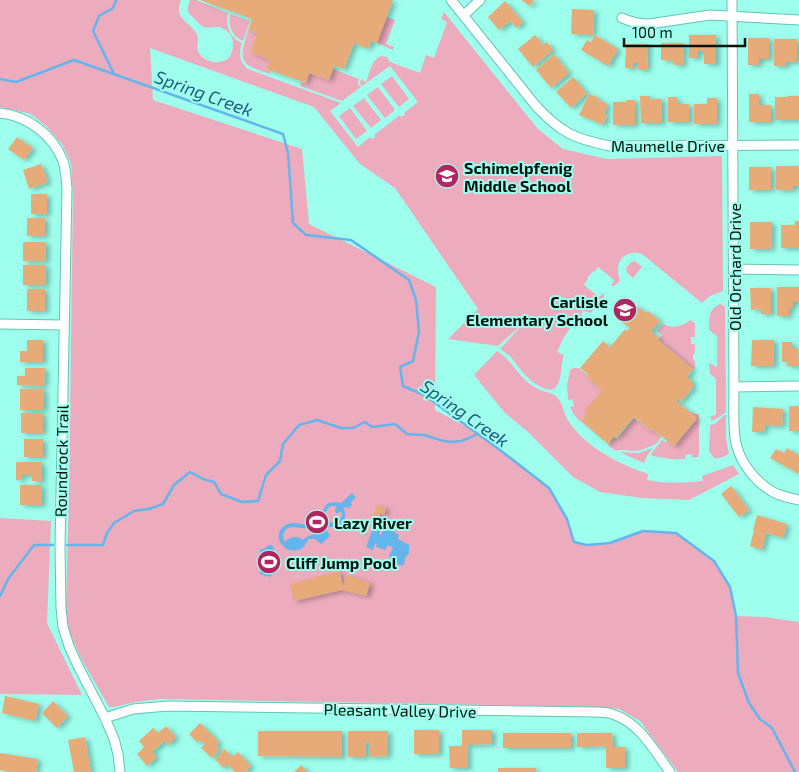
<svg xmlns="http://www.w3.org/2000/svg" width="799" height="772" viewBox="0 0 799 772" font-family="'Exo 2',sans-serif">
	<defs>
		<filter id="shadow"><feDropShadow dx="4" dy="2" stdDeviation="2.5" flood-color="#0004"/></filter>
	</defs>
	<rect width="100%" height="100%" fill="#9effed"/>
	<path fill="#ecacbe" d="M0,0H181C173,20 191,21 197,35C200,41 195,47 199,53C205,64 226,66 231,54C236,43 232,30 219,27C214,26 209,29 204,27C201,26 189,14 188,11C187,7 189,4 190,0H196L228,13C226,26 229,37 242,43C239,54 239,61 248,69L341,103L330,111L358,147L370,137L372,139L375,137L374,135L400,115L401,117L405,115L404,113L418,102L390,66L362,86L360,84L361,79L363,80V81L366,82C370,72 371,60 381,56L387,57L390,62L420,73L426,55L434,58L447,22L441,19L444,12L538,129L563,149L607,159L722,156L723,291L710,296L702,303L642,254C632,250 618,255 618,269C618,273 619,277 620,281L614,286H611L614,280L598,267L594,272L593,271L587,278L588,279L584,285L599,297L604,293V297L591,313L583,311L581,317L585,320L584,321L583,320L576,329L572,325L563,339L557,352L564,355C560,367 563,381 554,389L550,390L543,388L534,383L523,373L510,356L500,349L525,322L498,346L448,339L478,309L395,188L360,164L314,107L150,48L153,100L302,149L309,224L436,287L435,410L467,427L500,450L549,488L567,519L574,542L587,545L610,543L643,531L676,533L714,561L730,587L736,616L765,617L799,622V772H678L640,721L619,709L600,707L161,699L135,702L114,707H109L82,660L70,634L66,613L69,490L73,194L71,163L62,144L46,126L31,114L0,107Z
		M230,14L250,21L243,41C231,36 228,25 230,14Z
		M386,17L395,20L386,44L394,47L393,50L377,43Z
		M248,30L257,33L250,52L270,60L266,69L271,71L270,74C238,64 239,61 248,30Z
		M333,69L359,79L358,84L361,87L342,101L300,86L301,82L306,83L309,73L329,80Z
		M392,76L409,99L399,107L381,84Z
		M378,87L395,110L385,118L367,95Z
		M364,98L381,120L371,128L353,106Z
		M350,108L367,131L356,139L339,116Z
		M635,261L642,267L633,278L627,273L626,268L631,262Z
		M720,304L725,306L726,412L716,419L711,421V416L716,415V379L710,374L709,363L717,367V336L709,330C709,319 708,309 720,304Z
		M690,320L695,323V337H691V344H695V353L693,355V359L695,361V368L693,369L658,340L662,335L657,331L663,324C674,329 681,327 690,320Z
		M497,351C510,359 514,369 524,379C528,383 534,387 540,390C545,392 553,393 557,397C563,404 564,414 569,422C587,448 619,464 648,474L647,480C667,484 684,483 703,481L702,476L733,465L739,474L689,500L642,498L600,492L573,477L527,431L505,413L474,375Z
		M573,368H579L587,375L586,377L602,390L585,411L587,413L580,422L573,413L570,407L574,406L572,399L568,400L567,385L570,370Z
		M692,412L695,414H699V453L698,457L693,458L692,454L685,455L686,459H671L652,456L651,454L662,440L666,443L667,441L674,446L697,419L691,413Z
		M724,415H726V439L729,453C725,457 719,459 714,458L709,451L710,425L715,424Z
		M634,418L651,431L653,430L661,436C659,444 654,445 646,448C642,450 638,451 633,451C627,451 623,449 616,451L609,446L608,444L614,437L617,439Z
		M653,448L647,456L644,463L619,452L639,453Z
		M0,518L51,521L47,623L82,695L0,694Z"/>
	<path fill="#65b5ed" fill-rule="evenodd" d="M352,493L356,497L351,502L352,505L349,508L343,507C347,514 346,525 336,526C333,527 330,527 328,527L327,531L330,536L321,544L315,539H309C306,542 305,546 302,548C288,558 270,538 283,527C293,517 306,530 316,521C327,511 320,499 341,503ZM331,506H337L335,510L336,513H339L341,511L342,515L340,520C335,523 332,522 327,523C322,524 321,528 318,531C313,536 307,535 303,540C295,535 291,537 284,542L283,535C288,520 302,532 314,527C324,523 323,511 331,506Z
		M375,522L383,524L379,534L381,535L385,525L394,528L393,531L399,535L398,539L409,545V553L405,558L404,565C397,566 391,563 389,555L393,549L391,546H387L385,550L376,547L377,544H375L373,550L366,547Z
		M269,545H272L274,548L273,553L279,558L278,563L273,567L274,573L270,577L260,574V549H264Z"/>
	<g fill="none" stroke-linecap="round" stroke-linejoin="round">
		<path stroke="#65b5ed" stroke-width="2.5" d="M114,74L93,31L99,16L113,8L116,0
			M0,79L16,82L74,60L283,134L288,153L293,223L306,235L351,240L409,280L416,300L419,332L413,361L400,367L403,386L424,395L500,450L549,488L567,519L574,542L587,545L610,543L643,531L676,533L714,561L730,587L736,616L738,673L749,703L760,719L772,728L795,772
			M67,545H103L107,533L114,523L134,511L149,509L163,504L174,485L190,472L203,479L214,482L221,494L242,502L258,501L266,475L280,461L283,444L299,425L317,420L341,428H353L365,422L372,427L395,424L407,434L424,435L440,440L450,442L461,441L469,438L477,434
			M0,596L8,579L34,545H53"/>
	</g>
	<path fill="#e6ab79" filter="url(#shadow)" d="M200,0H393L377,43L371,41L368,49L354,43L344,69L334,66L329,80L309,73L306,83L266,69L270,60L250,52L257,33L248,30L252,19Z
		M521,0H534L530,6Z
		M505,1L523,22L517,28L510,21L499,30L488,17Z
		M572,9L594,10L593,35L571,34Z
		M535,35L543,45L547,42L553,50L533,67L518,49Z
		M595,35L618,49L608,66L581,50L587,40L591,42Z
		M689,35H716V64H704V51H698V58H689Z
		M748,38H769V59H759V65H748Z
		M774,39H797V62H786V66H774Z
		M661,43H684L683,65H674V61L661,60Z
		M626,44H648L647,70H638V63H633V69L625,68Z
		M554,54L569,73L551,88L536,70Z
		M573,77L587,93L571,108L556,92Z
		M589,94L599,98L598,100L608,104L604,114L607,115L603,125L579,115Z
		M749,94H759V105H771V122H749Z
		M640,96H650V99H662V123H641Z
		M788,96H799V120H775V97H788Z
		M668,97H677V104H689V122H668Z
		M707,98H717V124H694V104H707Z
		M626,100H635V125H613V102H626Z
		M17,137L33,148L24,160L8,149Z
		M41,164L48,182L29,189L23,170Z
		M776,166H799V186H793V190H776Z
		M749,167H771V190H749Z
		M31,194H47V214H31Z
		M27,218H45V236H27Z
		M795,221H799V248H781V225H795Z
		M750,222H772L771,249H750Z
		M23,242H46V261H23Z
		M23,265H46V285H23Z
		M777,287H799V302H793V308H789V316H777Z
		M750,288H771V314H761V309L751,310Z
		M27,289H45V311H27Z
		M634,304L646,313L648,311L660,321L651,331L659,338L658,340L693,369L687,377L693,381L691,383L694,386L681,402L678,399L676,401L697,418L674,446L652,429L651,431L634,417L616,438L614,436L608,444L581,421L587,413L584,411L602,390L586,377L588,374L580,368L603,341L610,347L625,329L627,331L630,328L620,321Z
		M27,340H43V362H20V351H27Z
		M752,340H774V366H751Z
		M782,342H792V348H798L799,366H787V362H782Z
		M25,368H45L44,386L17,385V376H25Z
		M20,389H44V410H20Z
		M789,406H799V431H789Z
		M753,407L783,409L782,426L765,425L764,432H752Z
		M21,413H43V433H21Z
		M24,439H43V457H24Z
		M787,448L799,455V474L770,458L776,449L784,453Z
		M16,462H42V481H32V475H22V480H16Z
		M20,485H42V505H20Z
		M731,486L749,510L739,517L721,494Z
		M377,505L386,508L384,515L380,513L379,516L376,515L375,518L373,517Z
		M757,515L787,524L783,538L766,533L762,550L750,546L754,530H753Z
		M339,571L343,586L346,575L370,583L366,596L342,590L294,601L290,584Z
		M5,696L39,704L35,721L2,713Z
		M53,701L68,716L57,728L42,713Z
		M200,723L219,742L216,746L220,749L212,758L201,748L205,744L200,740L198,743L189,734Z
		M166,726L176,737L168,745L164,741L152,752L157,757L147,766L137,754L144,747L139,741L153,728L158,733Z
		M414,730H439V754H414Z
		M462,730H492V744L467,745L468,768H450L449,746H462Z
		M258,731H342V757L258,756Z
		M348,731H388V756L369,757V743H366V757H348Z
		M503,733H571V748H503Z
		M577,733H612L613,747H625V768H606V746L577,747Z
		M85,737L91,772H74L68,740Z
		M225,749L232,757L238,752L251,766L246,771L248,772H235L227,764L223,768L215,759Z
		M0,753L38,759L36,772H12L0,770Z
		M301,765L308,772H294Z
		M498,768H536V772H498Z"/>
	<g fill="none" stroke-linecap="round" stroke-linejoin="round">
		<g stroke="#63c4b3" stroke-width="11">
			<path id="minor" d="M451,0L536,106C561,133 575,139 610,146L799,145
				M732,0L734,387C734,404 733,422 735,438C738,460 754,481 773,492C780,496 790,498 799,500
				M464,15L480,0
				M622,18C631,22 639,24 649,24L710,15L799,20
				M0,113C28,116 53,135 63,161C66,170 66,179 67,188L60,546L61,608L63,627L69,646L78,666L105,718L114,739L118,754L120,772
				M734,269L799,270
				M0,324L64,325
				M734,387L799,386
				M105,718L133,709L168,706L596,712C601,712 607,712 612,714C639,722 654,750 670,772"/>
		</g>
		<use href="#minor" stroke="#fff" stroke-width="9"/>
	</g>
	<defs>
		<g id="school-disc" transform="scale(1.25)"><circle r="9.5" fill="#b12560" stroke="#9effed"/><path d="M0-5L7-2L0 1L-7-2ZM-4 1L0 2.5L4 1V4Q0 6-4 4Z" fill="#fff"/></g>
		<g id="stadium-disc" transform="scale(1.25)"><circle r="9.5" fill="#b12560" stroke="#9effed"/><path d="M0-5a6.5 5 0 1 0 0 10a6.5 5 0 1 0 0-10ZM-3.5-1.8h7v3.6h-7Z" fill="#fff"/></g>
	</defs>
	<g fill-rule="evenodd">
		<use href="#school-disc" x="447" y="176"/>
		<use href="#school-disc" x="625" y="310"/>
		<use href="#stadium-disc" x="317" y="522"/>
		<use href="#stadium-disc" x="269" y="562"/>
	</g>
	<g text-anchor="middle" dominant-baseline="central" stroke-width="4" stroke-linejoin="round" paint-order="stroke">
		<g font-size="16" fill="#01130f" stroke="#9effed">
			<text x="668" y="145">Maumelle Drive</text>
			<text transform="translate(734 267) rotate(-90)">Old Orchard Drive</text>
			<text transform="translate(61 461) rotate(-89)">Roundrock Trail</text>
			<text transform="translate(400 710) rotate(1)">Pleasant Valley Drive</text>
		</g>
		<g font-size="16" font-weight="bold" fill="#01130f" stroke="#9effed" text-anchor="start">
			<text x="464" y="167">Schimelpfenig<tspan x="464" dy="18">Middle School</tspan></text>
			<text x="608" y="301" text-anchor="end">Carlisle<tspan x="608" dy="18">Elementary School</tspan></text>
			<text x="334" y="522">Lazy River</text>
			<text x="286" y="562">Cliff Jump Pool</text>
		</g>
		<g font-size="18" font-style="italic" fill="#205b80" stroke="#9effed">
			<text transform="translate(204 93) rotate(20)">Spring Creek</text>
			<text transform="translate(465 413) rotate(35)">Spring Creek</text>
		</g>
	</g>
	<path d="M624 38v8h121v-8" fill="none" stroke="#01130f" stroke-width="2.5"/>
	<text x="632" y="38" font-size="15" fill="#01130f" stroke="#9effed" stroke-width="4" paint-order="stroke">100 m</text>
</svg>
